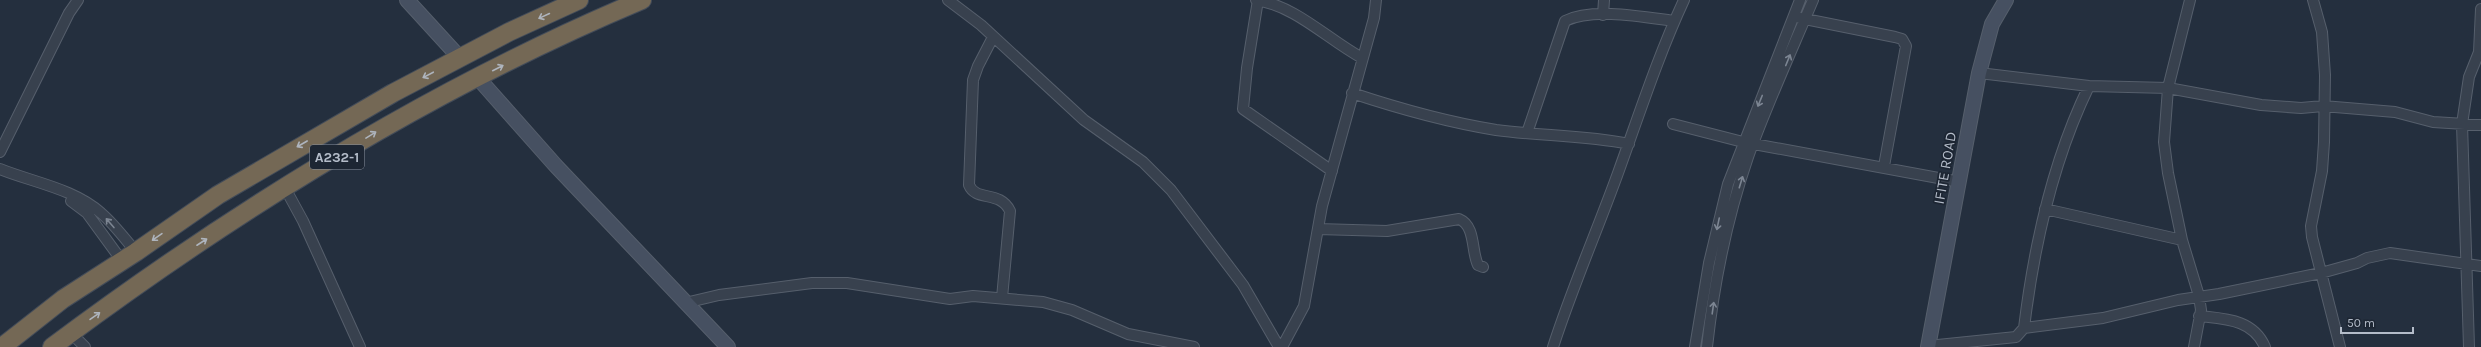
<svg xmlns="http://www.w3.org/2000/svg" width="2481" height="347" viewBox="0 0 2481 347" font-family="Karla,sans-serif">
	<rect width="100%" height="100%" fill="#242f3e"/>
	<g fill="none" stroke-linecap="round" stroke-linejoin="round">
		<g stroke="#565f6c" stroke-width="12">
			<path id="street" d="M948,0L981,25L1084,120L1143,162L1171,190L1243,285L1279,347
				M1256,0C1296,6 1327,39 1362,58
				M1258,0L1247,68L1243,109L1332,171
				M2190,0L2168,88L2164,142L2168,173L2182,240L2199,296L2201,310L2194,347
				M2313,0L2322,32L2325,75L2324,142L2322,171L2311,226L2312,237L2340,347
				M1603,15L1604,0
				M1800,18L1895,37L1902,39L1906,46L1884,166
				M993,37L978,66L973,80L969,185C976,202 1000,190 1010,211L1002,298
				M1979,73L2089,86L2168,88L2261,105L2301,108L2323,106L2395,112L2433,122L2481,125
				M1352,93C1400,109 1447,122 1496,130C1540,136 1585,135 1629,144
				M1673,124L1743,142L1960,182
				M1527,133L1565,21C1593,7 1644,17 1674,21
				M0,152L69,13L78,0
				M0,169C32,182 75,189 101,213C114,224 125,239 136,252
				M285,188L303,221L360,347
				M71,201L87,213L122,261
				M2045,209L2182,240
				M1318,229L1387,231L1459,219C1476,226 1471,251 1478,265L1483,267
				M685,303L719,295L812,283H847L950,299L973,296L1043,302L1072,310L1128,334L1194,347
				M2199,316C2225,319 2253,319 2265,347
				M2024,328C2034,245 2052,162 2089,86
				M71,333L85,347
				M1928,346L2016,337L2024,328L2103,318L2178,300L2219,294L2321,273L2357,263L2367,258L2390,253L2481,266
				M1282,347L1304,306L1322,206L1374,18L1376,0
				M1553,347C1572,288 1597,231 1618,173C1639,115 1658,56 1684,0
				M1695,347L1709,263L1728,184L1800,0
				M1707,347C1714,283 1727,218 1748,157C1767,104 1791,52 1813,0
				M2469,347L2462,124L2469,77L2479,52L2481,9"/>
		</g>
		<g stroke="#565f6c" stroke-width="16">
			<path id="secondary" d="M407,0L460,58
				M478,78L556,166L728,347
				M1928,347L1979,73L1992,24L2006,0"/>
		</g>
		<g stroke="#434c59" stroke-width="20">
			<path id="highway" d="M2,347L63,299L136,252L218,195L393,93L509,32L579,0
				M52,347C234,211 432,88 642,0"/>
		</g>
		<use href="#street" stroke="#38414e" stroke-width="10"/>
		<use href="#secondary" stroke="#465061" stroke-width="14"/>
		<use href="#highway" stroke="#746855" stroke-width="18"/>
	</g>
	<defs><path id="oneway-shaft" d="M-6 0H5M1.5-3L5.5 0L1.5 3" fill="none" stroke-width="1.6" stroke-linecap="round" stroke-linejoin="round"/></defs>
	<g stroke="#aeb4bd">
		<use href="#oneway-shaft" transform="translate(544 16) rotate(155)"/>
		<use href="#oneway-shaft" transform="translate(498 68) rotate(-27)"/>
		<use href="#oneway-shaft" transform="translate(428 75) rotate(152)"/>
		<use href="#oneway-shaft" transform="translate(371 135) rotate(-32)"/>
		<use href="#oneway-shaft" transform="translate(302 144) rotate(150)"/>
		<use href="#oneway-shaft" transform="translate(157 237) rotate(145)"/>
		<use href="#oneway-shaft" transform="translate(202 242) rotate(-33)"/>
		<use href="#oneway-shaft" transform="translate(95 316) rotate(-35)"/>
	</g>
	<g stroke="#7c8592">
		<use href="#oneway-shaft" transform="translate(1788 60) rotate(-68)"/>
		<use href="#oneway-shaft" transform="translate(1760 101) rotate(112)"/>
		<use href="#oneway-shaft" transform="translate(1741 182) rotate(-73)"/>
		<use href="#oneway-shaft" transform="translate(110 223) rotate(-131)"/>
		<use href="#oneway-shaft" transform="translate(1718 224) rotate(102)"/>
		<use href="#oneway-shaft" transform="translate(1713 308) rotate(-82)"/>
	</g>
	<g text-anchor="middle" dominant-baseline="central" stroke-width="3.5" stroke-linejoin="round" paint-order="stroke">
		<rect fill="#1d2633" stroke="#878f9c" stroke-width="1" x="310" y="145" width="54" height="24" rx="3"/>
		<g font-size="14" font-weight="bold" fill="#b4bcc9">
			<text x="337" y="157">A232-1</text>
		</g>
		<g font-size="15" fill="#b4bcc9" stroke="#1d2633">
			<text transform="translate(1945 168) rotate(-80)">IFITE ROAD</text>
		</g>
	</g>
	<path d="M2341 327v6h72v-6" fill="none" stroke="#b4bcc9" stroke-width="2"/>
	<text x="2347" y="327" font-size="12" fill="#b4bcc9" stroke="#1d2633" stroke-width="3" paint-order="stroke">50 m</text>
</svg>
